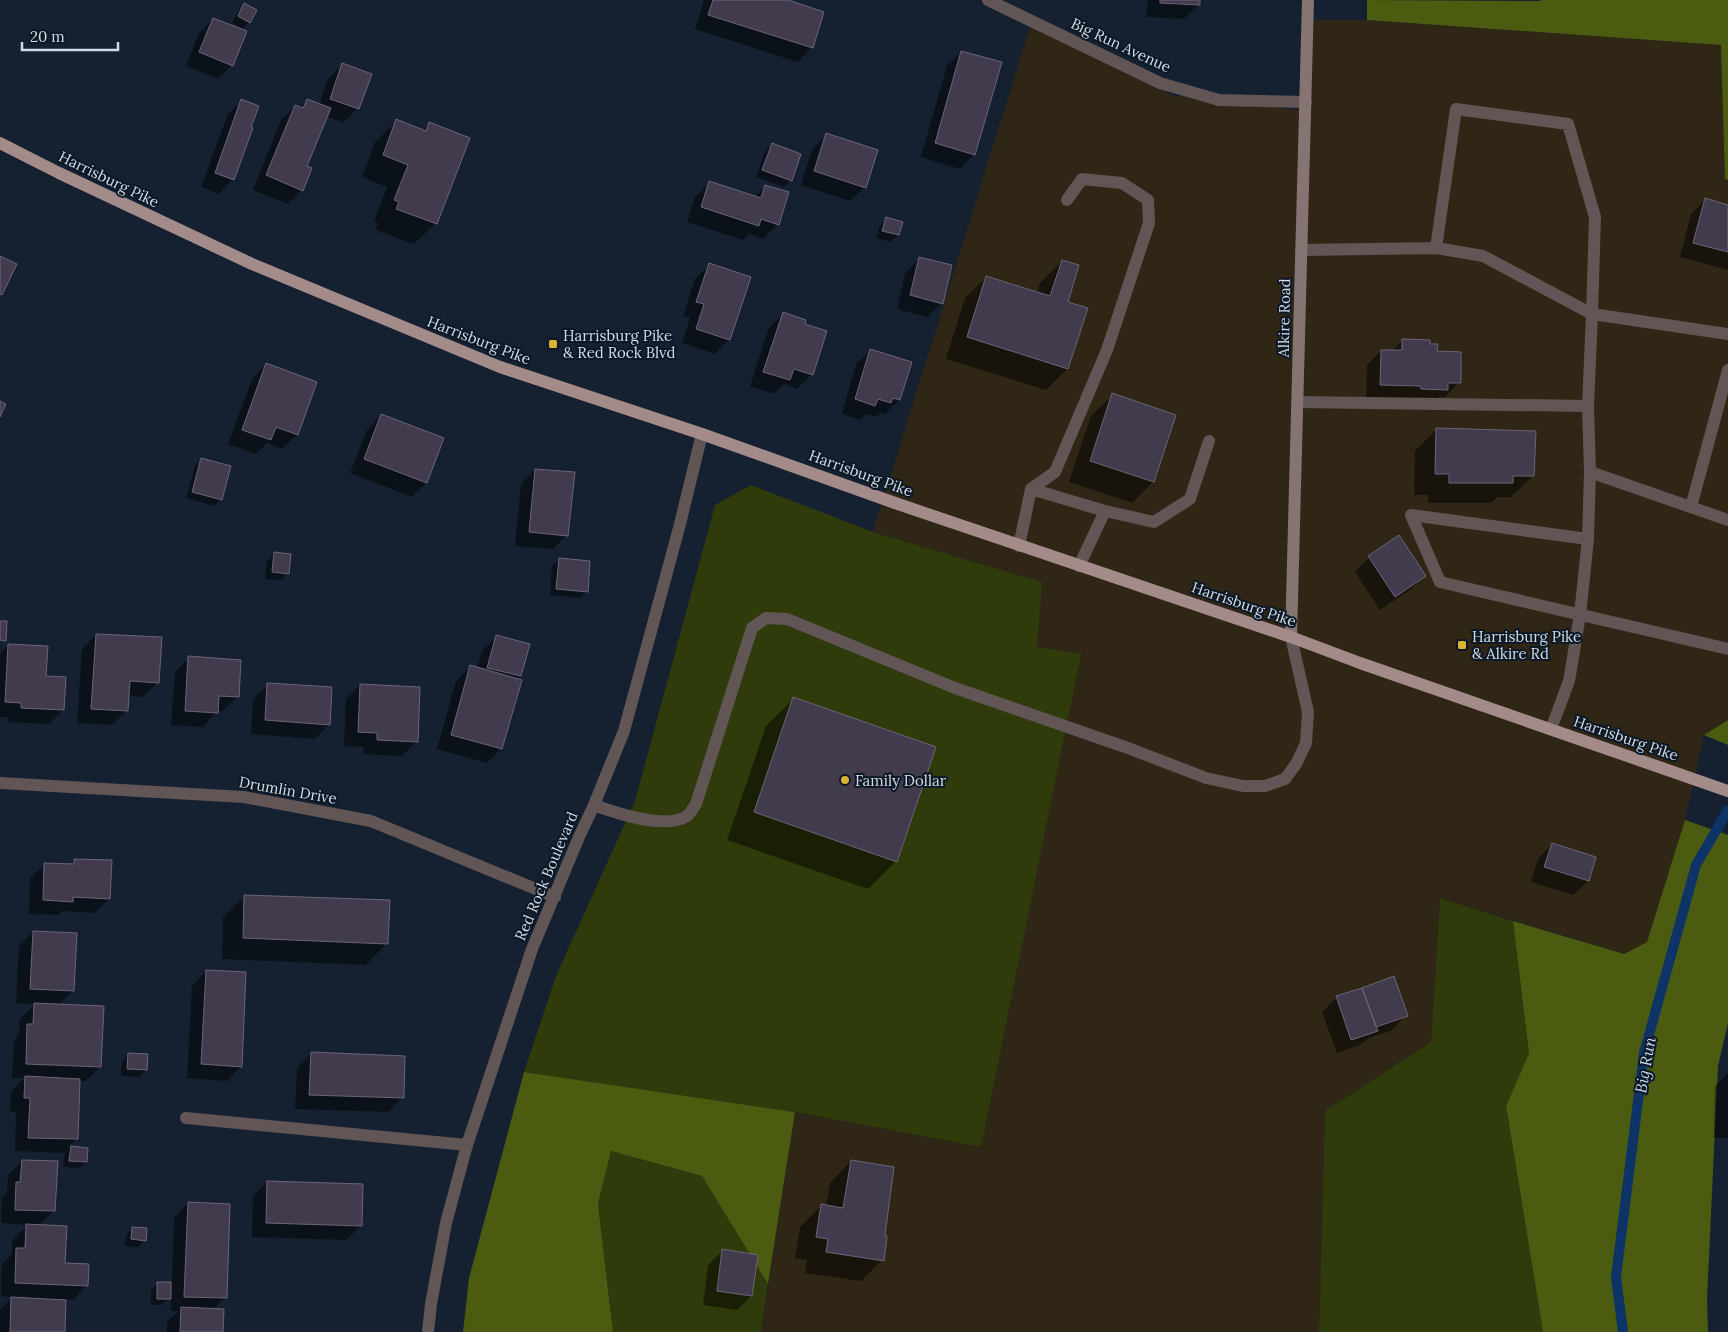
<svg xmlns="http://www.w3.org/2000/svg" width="1728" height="1332" viewBox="0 0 1728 1332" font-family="Lora,serif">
	<rect width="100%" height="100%" fill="#152130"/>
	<path fill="#2f2616" d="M1304,20H1367L1722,45L1725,178L1728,180V720L1704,735L1685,820L1647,942L1624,954L1440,898L1431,1042L1325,1111L1319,1332H761L795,1112L981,1147L1037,647L1041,582L873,532L1030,27L1175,96L1298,110Z"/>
	<path fill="#303b0b" d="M751,485L873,532L1042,582L1037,647L1081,654L981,1147L795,1112L524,1072L556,976L635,801L715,505Z
		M1440,898L1513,921L1529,1053L1506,1107L1543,1332H1319L1325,1111L1431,1042Z
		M611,1151L702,1176L768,1284L761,1332H613L598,1204Z"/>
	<path fill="#4b5c10" d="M1367,0L1539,1L1542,0H1728V180L1725,179L1721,45L1367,20Z
		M1728,720V745L1704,735Z
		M1685,820L1728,835V1023L1718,1066L1707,1299L1708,1332H1543L1506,1106L1529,1053L1513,921L1624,954L1647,942Z
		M524,1072L795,1112L768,1284L702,1176L611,1151L598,1204L613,1332H463L469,1278Z"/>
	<path fill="#0007" d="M704,0H784L812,47L798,62L695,29Z
		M1148,0H1199V4L1184,19L1146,17Z
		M245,5L249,22L241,30L232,65L218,79L186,66L199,33L213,19L240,30L241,28L232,23L238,12Z
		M961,52L974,154L960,169L921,157L947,66Z
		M342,65L358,108L343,123L326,116L306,166L302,190L288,204L253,190L281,120L296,106L300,108L307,100L319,105L328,79Z
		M242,100L233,179L219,194L201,187L228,114Z
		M397,121L422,131L429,124L436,223L414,244L376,230L378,223L374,221L387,187L362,177L375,142Z
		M827,135L865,187L850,201L801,185L812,149Z
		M772,144L791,180L784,187L756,177L765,151Z
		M710,182L755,197L766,186L778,224L763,239L749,234L743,240L687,222L695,197Z
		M1705,200L1728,206V270L1680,257L1691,214Z
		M887,218L901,223L898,235L891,242L876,238L880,225Z
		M920,258L942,303L927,317L897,309L905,273Z
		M1062,261L1066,302L1086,309L1067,369L1046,390L946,359L965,298L987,277L1037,293L1040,283Z
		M710,264L729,339L715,354L682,343L690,318L683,316L695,279Z
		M783,314L803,325L812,374L797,389L784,384L774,394L750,386L769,328Z
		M1403,340L1428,345L1436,353L1459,383L1445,397H1439L1432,403L1366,399L1367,365L1381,351H1392Z
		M871,350L911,363L899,400L885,414L880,413L876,417L866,414L860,420L842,414L856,364Z
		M267,364L315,382L297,435L282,449L267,443L256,454L228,444L252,379Z
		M1113,395L1153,482L1132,503L1069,482L1091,416Z
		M381,415L426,483L412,497L350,473L367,430Z
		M1436,430L1533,476L1511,497H1497L1491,503H1428V495H1414L1415,451Z
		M202,460L221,499L214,506L186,498L195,466Z
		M535,470L567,535L553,549L515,546L521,484Z
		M1398,537L1424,576L1410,590L1380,610L1355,572L1369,557Z
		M274,554L288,573L281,580L265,579L267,561Z
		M559,560L586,592L580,598L550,595L552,566Z
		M96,635L158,682L143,697L128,696L127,710L112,725L77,723L82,649Z
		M496,637L520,676L517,679L501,749L487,763L437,749L456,681L470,667L477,669L482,651Z
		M8,645L63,710L49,724L7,722L8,717H0V654Z
		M189,658L237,697L223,711H217L203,727L171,725L175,672Z
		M268,685L329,724L315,739L251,734L253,699Z
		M360,685L416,742L402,756L363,754L364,747L344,746L346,699Z
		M794,699L896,861L868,889L727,840L766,726Z
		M1552,844L1595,858L1588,881L1573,895L1531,882L1538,859Z
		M75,860L109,899L94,913L62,911L58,915L29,914L30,878L45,864L70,865Z
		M245,896L387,943L366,965L222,959L223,917Z
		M33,932L73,991L58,1005L100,1067L86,1081H79L76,1139L68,1147L87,1149L86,1162L79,1168L63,1167L65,1151L62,1153L15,1151L16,1112H10L11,1092L24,1078H12L14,1040L19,1034L20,1019L35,1004L16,1003L19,946Z
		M206,971L241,1066L227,1081L187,1078L192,986Z
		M1393,978L1406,1015L1392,1030L1369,1038L1362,1044L1337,1053L1322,1012L1336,998Z
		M311,1054L402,1098L388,1112L295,1109L297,1068Z
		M129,1055L146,1070L139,1077L121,1076L122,1062Z
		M1728,1073V1138H1714L1715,1086Z
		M22,1161L54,1211L38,1226L64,1264L87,1285L73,1300L65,1299L64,1332H0V1310L13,1297L1,1296L2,1264L12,1254V1240L28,1225L1,1223L2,1197L7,1193L8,1175Z
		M851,1161L883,1236L882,1260L861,1281L805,1273L807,1260L795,1258L800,1227L822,1205L826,1206L830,1183Z
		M268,1182L361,1226L346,1240L252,1237L253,1196Z
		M188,1203L225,1298L213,1309L222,1332H167V1322L179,1311H171V1297L162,1305H151V1290L158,1283L172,1284L174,1218Z
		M133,1228L145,1240L138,1247L125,1246L126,1235Z
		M722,1251L751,1296L737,1310L703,1305L708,1265Z"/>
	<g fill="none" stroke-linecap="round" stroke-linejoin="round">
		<path stroke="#0e3467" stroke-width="10" d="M1623,1332L1616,1277L1644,1053L1696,865L1728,810"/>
	</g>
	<path fill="#423b4e" stroke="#6c6479" d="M713,0H788L824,12L813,48L708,15Z
		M1160,0H1200V5L1160,3Z
		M244,3L257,10L250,23L238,16Z
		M213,18L247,31L233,66L199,52Z
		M961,51L1002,62L975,155L935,143Z
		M342,63L372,74L359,109L330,99Z
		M241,99L259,106L251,127L253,128L234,180L215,173Z
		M307,99L331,108L307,166L312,168L303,191L266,175L295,105L303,108Z
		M396,119L426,131L429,122L470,138L437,224L396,209L399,202L394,200L408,165L383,155Z
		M826,133L878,150L866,188L814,171Z
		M772,143L801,154L792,181L762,170Z
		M709,181L761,198L765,185L789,192L779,225L761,219L759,226L701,207Z
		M1705,198L1728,205V252L1693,243Z
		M886,217L903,222L899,235L882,231Z
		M0,256L17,264L2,295L0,294Z
		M919,257L952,265L943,304L910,295Z
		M1062,260L1079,265L1068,302L1088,308L1068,369L967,337L986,276L1050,296Z
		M709,263L751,277L730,340L696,329L704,304L696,302Z
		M783,312L806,320L805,324L827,331L813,375L794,369L790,380L763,372Z
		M1402,339L1430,340V344H1438L1437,351L1461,352V383H1448V390L1421,389L1420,386L1380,385L1381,350H1402Z
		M870,349L912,362L900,400L893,398L891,403L878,399L875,406L855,399Z
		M266,363L317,382L298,435L276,427L271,440L242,430Z
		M1112,393L1176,415L1154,482L1090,461Z
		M0,401L6,404L0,417Z
		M381,414L444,438L427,483L364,459Z
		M1436,428L1536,431L1534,476H1513V483H1449V474H1435Z
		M201,458L231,466L222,500L192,492Z
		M535,469L575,472L568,536L529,532Z
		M1399,535L1426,576L1395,597L1368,556Z
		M274,552L291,554L289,574L272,572Z
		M559,558L590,561L588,592L556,589Z
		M0,621H7L6,641L0,640Z
		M96,634L162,637L159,683L130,681L128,711L91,709Z
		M496,635L530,644L521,676L487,668Z
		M8,644L48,646L46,676L66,677L64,710L21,708V703L5,702Z
		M188,656L241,660L239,697L219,696L218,713L185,711Z
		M470,665L522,680L502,749L451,735Z
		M267,683L332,687L330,725L265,720Z
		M360,684L420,687L418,742L377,740V733L358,732Z
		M793,697L936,747L897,862L754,812Z
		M1552,843L1596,857L1589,881L1544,867Z
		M74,859L112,860L110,899L73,897V902L43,900L44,863L74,864Z
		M244,895L390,900L388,944L243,938Z
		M33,931L77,933L74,991L30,989Z
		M206,970L246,972L242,1067L201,1064Z
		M1394,976L1408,1016L1376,1027L1362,988Z
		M1362,988L1378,1031L1351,1040L1336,996Z
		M34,1003L104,1006L101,1067L26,1064L27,1024H33Z
		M311,1052L405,1056L404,1098L309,1095Z
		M128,1053L148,1054L147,1070L127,1069Z
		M25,1076L80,1079L78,1139L28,1138L30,1098H24Z
		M71,1146L88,1148L87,1162L69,1161Z
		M22,1160L58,1161L55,1211L15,1210L16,1182H20Z
		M851,1160L894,1167L885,1235L887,1236L884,1261L826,1252L828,1239L816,1237L821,1204L843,1208Z
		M267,1181L363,1184L362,1226L266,1223Z
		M188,1202L230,1204L227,1298L184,1297Z
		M26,1224L67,1226L65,1263L89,1264L88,1286L15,1283L16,1248H25Z
		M132,1227L147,1228L146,1241L131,1239Z
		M722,1249L758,1255L752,1296L717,1291Z
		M157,1282H171V1299H157Z
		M11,1297L66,1300L65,1332H10Z
		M181,1307L224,1309L223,1332H180Z"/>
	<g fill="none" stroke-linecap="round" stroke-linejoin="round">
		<path stroke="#615655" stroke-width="12" d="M1436,248L1456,109L1568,124L1595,217L1592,314L1728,334
			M1301,250L1436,248L1483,256L1592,314L1588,406L1590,472L1588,539L1580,615L1569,681L1551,729
			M1298,402L1588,406
			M1590,472L1728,520
			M1031,489L1105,511
			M1691,507L1728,370
			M1588,539L1411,515L1440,582L1728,649
			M1019,546L1031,489L1055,472L1107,350L1149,223L1148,200L1122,183L1082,179L1067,200
			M1079,566L1105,511L1154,522L1190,499L1209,441
			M594,805C616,813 665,830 687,816C691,813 693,808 696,804L752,628L766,618L787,619L955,688L1128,748L1206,778L1243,786H1265L1285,779L1296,764L1306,743L1308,712L1291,637
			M186,1118L467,1145"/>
		<path stroke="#615655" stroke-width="12" d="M988,0L1160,83L1219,100L1306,102
			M0,783L244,797L371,821L555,897
			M428,1332L431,1304L446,1223L467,1145L532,949L579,837L594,805L624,731L679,528L702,434"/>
		<path stroke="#867473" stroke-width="12" d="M1291,637L1308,0"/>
		<path stroke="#a38b8a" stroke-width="12" d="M0,143L59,173L252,264L500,367L702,434L895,503L1291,637L1360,663L1728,791"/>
	</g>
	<g fill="#dab333" stroke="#0c1826" stroke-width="2">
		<rect x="548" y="339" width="10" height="10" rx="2.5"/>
		<rect x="1457" y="640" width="10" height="10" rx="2.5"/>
		<circle cx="845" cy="780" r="5"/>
	</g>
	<g text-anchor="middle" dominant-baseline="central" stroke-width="4" stroke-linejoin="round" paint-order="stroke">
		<g font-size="15" fill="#d3dce6" stroke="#0c1826">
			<text transform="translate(1121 45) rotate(25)">Big Run Avenue</text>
			<text transform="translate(109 179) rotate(26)">Harrisburg Pike</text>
			<text transform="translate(1284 318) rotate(-89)">Alkire Road</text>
			<text transform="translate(479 340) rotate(21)">Harrisburg Pike</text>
			<text transform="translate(861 473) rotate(20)">Harrisburg Pike</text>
			<text transform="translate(1244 604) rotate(19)">Harrisburg Pike</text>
			<text transform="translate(1626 738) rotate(19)">Harrisburg Pike</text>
			<text transform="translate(288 790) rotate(10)">Drumlin Drive</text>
			<text transform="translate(546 876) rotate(-67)">Red Rock Boulevard</text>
		</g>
		<g font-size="15" fill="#d3dce6" stroke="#0c1826" text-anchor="start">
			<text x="563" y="335">Harrisburg Pike<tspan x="563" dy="17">&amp; Red Rock Blvd</tspan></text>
			<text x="1472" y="636">Harrisburg Pike<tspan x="1472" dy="17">&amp; Alkire Rd</tspan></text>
			<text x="855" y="780">Family Dollar</text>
		</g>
		<g font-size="16" font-style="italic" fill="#ccdaed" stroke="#0c1826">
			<text transform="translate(1645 1065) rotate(-80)">Big Run</text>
		</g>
	</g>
	<path d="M22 42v8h96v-8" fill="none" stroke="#d3dce6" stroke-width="2.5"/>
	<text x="30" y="42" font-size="15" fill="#d3dce6" stroke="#0c1826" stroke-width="4" paint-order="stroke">20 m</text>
</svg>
